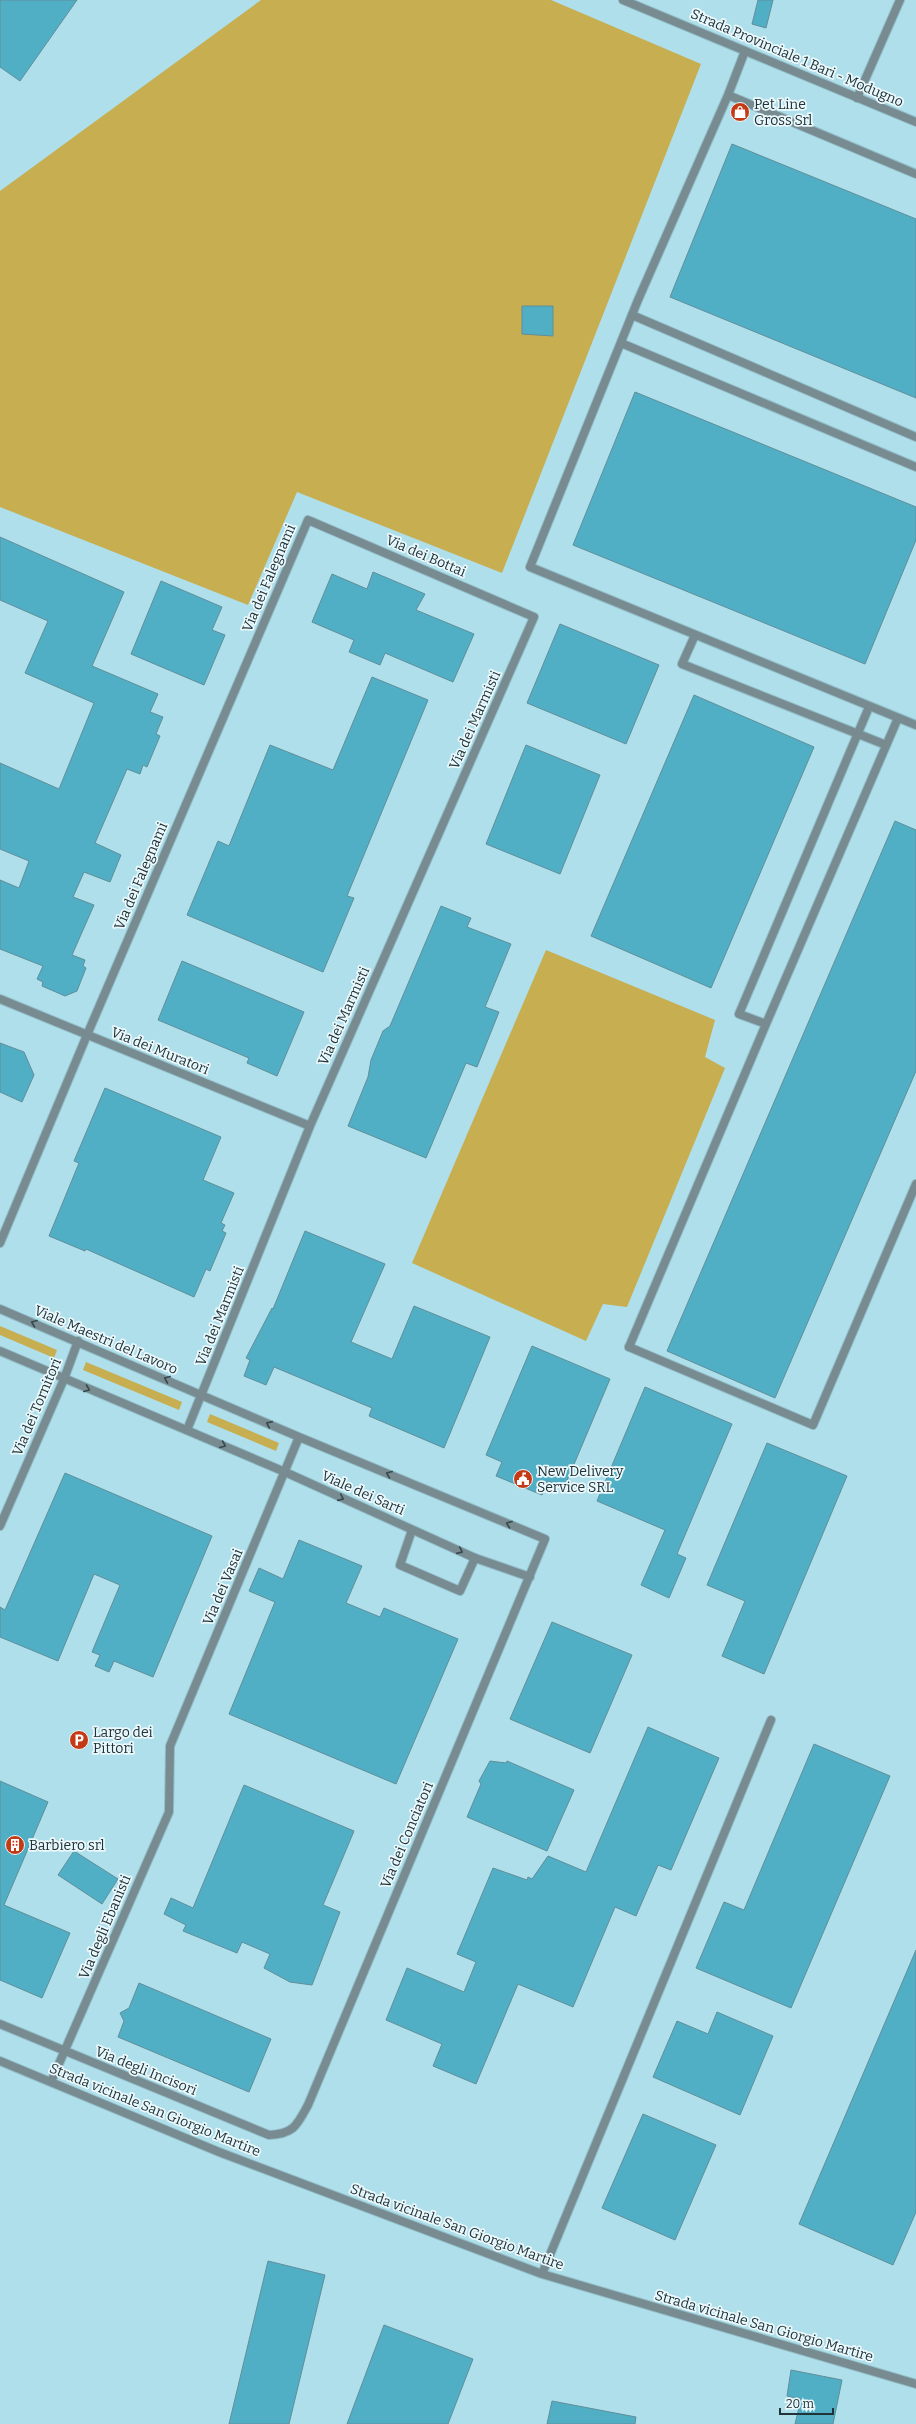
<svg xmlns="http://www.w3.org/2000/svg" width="916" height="2424" viewBox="0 0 916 2424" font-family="Bitter,serif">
	<rect width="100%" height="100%" fill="#aedfeb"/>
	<path fill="#c7ae50" d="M261,0H551L701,64L502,573L297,492L248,605L0,507V191Z
		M546,950L715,1020L705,1057L725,1068L627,1307L603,1304L586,1341L412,1263Z
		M0,1326L57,1350L54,1358L0,1335Z
		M86,1362L182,1402L179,1410L83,1370Z
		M210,1414L279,1443L276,1451L207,1422Z"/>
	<path fill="#51afc5" stroke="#608e9a" d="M0,0H77L20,81L0,67Z
		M758,0H773L766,28L752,24Z
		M732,144L916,219V398L670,297Z
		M522,306H553V336L522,334Z
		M635,392L916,507V540L865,664L573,545Z
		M0,537L124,592L92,666L158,694L150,712L163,717L156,734L160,736L147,767L143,765L140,774L127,769L95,843L121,855L110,882L84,872L73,897L94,905L72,955L85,960L83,966L86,968L77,991L65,996L42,986L43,982L37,979L43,966L0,949V880L19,888L29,861L0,849V763L59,789L94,703L25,673L48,621L0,600Z
		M373,572L425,594L416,610L474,634L453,682L385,653L380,665L349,652L354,640L312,622L332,574L367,589Z
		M161,581L222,607L212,630L225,635L204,685L131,654Z
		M560,624L659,665L626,744L527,703Z
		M372,677L428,700L347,896L354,898L323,972L187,915L218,841L229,846L270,745L333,770Z
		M694,695L814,747L711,988L591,936Z
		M526,745L600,775L560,874L486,844Z
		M895,821L916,830V1071L775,1398L667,1351Z
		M441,906L471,918L467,927L511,944L485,1007L499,1012L477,1067L466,1063L426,1158L348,1126L368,1077L371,1060L383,1031L390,1026Z
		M182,961L304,1012L277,1076L247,1063L249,1058L158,1020Z
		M0,1043L24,1052L34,1075L22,1102L0,1092Z
		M105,1088L221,1137L203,1180L234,1193L221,1223L225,1225L222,1231L226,1233L210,1271L206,1269L194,1297L86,1249L85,1251L49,1236L79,1163L74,1161Z
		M305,1231L385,1264L351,1342L392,1359L414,1306L490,1337L444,1448L369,1416L372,1408L274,1367L266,1385L244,1376L250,1360L246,1358L272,1308L273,1309Z
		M532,1346L610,1379L564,1488L548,1481L542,1495L496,1476L502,1462L486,1455Z
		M645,1387L732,1424L677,1554L686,1558L669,1598L641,1585L665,1530L597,1501Z
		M767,1443L847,1476L764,1674L722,1656L745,1601L707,1585Z
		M65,1473L212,1536L153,1677L114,1661L109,1672L95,1666L100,1655L92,1652L120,1585L94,1574L58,1661L0,1637V1607L5,1610Z
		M299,1540L362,1566L346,1603L380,1617L384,1608L458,1639L396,1784L229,1714L275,1602L249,1591L259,1568L283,1579Z
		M552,1622L632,1655L590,1753L510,1719Z
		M648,1727L719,1758L671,1870L658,1865L636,1916L615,1907L573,2007L518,1984L476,2084L433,2066L442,2044L386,2020L407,1968L464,1992L476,1962L457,1954L493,1868L527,1880L528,1877L532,1879L548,1856L586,1872Z
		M814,1744L890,1776L791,2008L696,1968L724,1902L744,1910Z
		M490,1761L506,1763L507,1761L574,1790L547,1851L467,1817L481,1784L479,1781Z
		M0,1781L48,1802L4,1905L70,1933L42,1998L0,1980Z
		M244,1785L354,1831L323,1905L340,1912L312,1985L290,1982L264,1968L270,1954L242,1942L237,1953L183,1931L186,1925L164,1914L171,1898L193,1908Z
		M74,1851L118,1879L102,1904L58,1875Z
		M916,1950V2212L893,2265L799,2224Z
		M139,1983L271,2039L249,2092L118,2037L124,2021L120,2013L129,2008Z
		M717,2012L773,2036L740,2115L653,2077L677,2021L708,2034Z
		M643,2114L716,2145L675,2240L602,2208Z
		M268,2261L325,2275L289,2424H229Z
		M384,2325L473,2359L448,2424H347Z
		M791,2370L842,2380L833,2424H795L801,2399L787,2396Z
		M552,2401L636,2417L635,2424H547Z"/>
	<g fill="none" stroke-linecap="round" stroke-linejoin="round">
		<g stroke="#92bdc7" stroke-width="10">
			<path id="service" d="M632,315L916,437
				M621,343L916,467
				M695,635L682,664L886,745
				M869,707L739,1014L766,1024L898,718
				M629,1347L766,1024
				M412,1530L400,1565L460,1591L475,1558"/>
		</g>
		<g stroke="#92bdc7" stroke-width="10">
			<path id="minor" d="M745,51L728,95L638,300L530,567L916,725
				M728,95L916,174
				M857,98L900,0
				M0,999L310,1126
				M0,1243L87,1035L308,520L534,617L310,1126L187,1430
				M0,1309L299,1437L545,1539L308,2105C297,2125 294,2134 269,2135L0,2024
				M629,1347L813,1425L916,1184
				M0,1351L285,1472L475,1558L530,1577
				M0,1526L64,1379L78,1341
				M0,2061L219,2152L542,2274L916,2384
				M51,2082L169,1812L170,1746L299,1437
				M542,2274L771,1720"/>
		</g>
		<g stroke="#92bdc7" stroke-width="10">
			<path id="tertiary" d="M623,0L916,122"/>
		</g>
		<use href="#service" stroke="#778b90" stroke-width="8"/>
		<use href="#minor" stroke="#778b90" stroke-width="8"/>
		<use href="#tertiary" stroke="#778b90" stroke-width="8"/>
	</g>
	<defs><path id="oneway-chevron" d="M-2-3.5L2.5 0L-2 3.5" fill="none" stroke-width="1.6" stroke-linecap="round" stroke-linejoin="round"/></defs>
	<g stroke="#36494e">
		<use href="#oneway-chevron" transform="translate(34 1323) rotate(-158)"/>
		<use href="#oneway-chevron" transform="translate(167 1379) rotate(-157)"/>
		<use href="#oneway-chevron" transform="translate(87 1389) rotate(22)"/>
		<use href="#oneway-chevron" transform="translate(269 1424) rotate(-156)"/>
		<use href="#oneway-chevron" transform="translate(223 1445) rotate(23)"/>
		<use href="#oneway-chevron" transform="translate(389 1474) rotate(-158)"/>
		<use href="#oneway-chevron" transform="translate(341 1498) rotate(24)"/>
		<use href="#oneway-chevron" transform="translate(509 1524) rotate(-158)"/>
		<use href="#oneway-chevron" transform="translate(460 1551) rotate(24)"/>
	</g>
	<defs>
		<g id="shop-disc" transform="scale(1)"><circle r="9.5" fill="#c43a15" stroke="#ebf9fd"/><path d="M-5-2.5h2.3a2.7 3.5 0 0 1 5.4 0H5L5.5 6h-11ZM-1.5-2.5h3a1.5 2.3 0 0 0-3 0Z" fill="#fff"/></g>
		<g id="civic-disc" transform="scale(1)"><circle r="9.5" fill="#c43a15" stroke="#ebf9fd"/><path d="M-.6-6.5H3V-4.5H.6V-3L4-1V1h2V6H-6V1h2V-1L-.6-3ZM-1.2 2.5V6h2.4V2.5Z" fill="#fff"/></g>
		<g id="parking-disc" transform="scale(1)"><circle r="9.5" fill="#c43a15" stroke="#ebf9fd"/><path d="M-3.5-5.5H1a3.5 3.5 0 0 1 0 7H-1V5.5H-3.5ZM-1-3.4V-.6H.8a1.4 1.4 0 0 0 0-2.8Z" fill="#fff"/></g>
		<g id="building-disc" transform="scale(1)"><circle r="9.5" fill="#c43a15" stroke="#ebf9fd"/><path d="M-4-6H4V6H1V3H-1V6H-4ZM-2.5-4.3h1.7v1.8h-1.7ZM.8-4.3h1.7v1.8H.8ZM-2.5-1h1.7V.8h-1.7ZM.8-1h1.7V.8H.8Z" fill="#fff"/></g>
	</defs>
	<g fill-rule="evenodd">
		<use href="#shop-disc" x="740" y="112"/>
		<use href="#civic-disc" x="523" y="1479"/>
		<use href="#parking-disc" x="79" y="1740"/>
		<use href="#building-disc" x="15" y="1845"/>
	</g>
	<g text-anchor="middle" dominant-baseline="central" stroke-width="3.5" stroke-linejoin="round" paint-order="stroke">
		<g font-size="14" fill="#203338" stroke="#ebf9fd">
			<text transform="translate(797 58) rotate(23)">Strada Provinciale 1 Bari - Modugno</text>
			<text transform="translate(426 556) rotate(23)">Via dei Bottai</text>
			<text transform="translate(269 578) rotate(-67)">Via dei Falegnami</text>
			<text transform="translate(475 720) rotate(-66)">Via dei Marmisti</text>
			<text transform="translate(141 876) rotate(-67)">Via dei Falegnami</text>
			<text transform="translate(344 1016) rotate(-66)">Via dei Marmisti</text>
			<text transform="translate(160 1051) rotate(22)">Via dei Muratori</text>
			<text transform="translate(220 1316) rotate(-68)">Via dei Marmisti</text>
			<text transform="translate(106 1340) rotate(23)">Viale Maestri del Lavoro</text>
			<text transform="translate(37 1407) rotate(-67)">Via dei Tornitori</text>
			<text transform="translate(363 1493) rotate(24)">Viale dei Sarti</text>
			<text transform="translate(223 1587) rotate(-67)">Via dei Vasai</text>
			<text transform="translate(407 1835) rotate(-67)">Via dei Conciatori</text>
			<text transform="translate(105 1927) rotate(-67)">Via degli Ebanisti</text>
			<text transform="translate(146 2071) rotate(22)">Via degli Incisori</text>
			<text transform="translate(155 2110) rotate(22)">Strada vicinale San Giorgio Martire</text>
			<text transform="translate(457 2227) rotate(20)">Strada vicinale San Giorgio Martire</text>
			<text transform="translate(764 2326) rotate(16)">Strada vicinale San Giorgio Martire</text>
		</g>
		<g font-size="14" fill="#203338" stroke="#ebf9fd" text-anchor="start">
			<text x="754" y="104">Pet Line<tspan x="754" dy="16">Gross Srl</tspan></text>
			<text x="537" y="1471">New Delivery<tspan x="537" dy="16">Service SRL</tspan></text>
			<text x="93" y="1732">Largo dei<tspan x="93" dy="16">Pittori</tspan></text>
			<text x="29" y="1845">Barbiero srl</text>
		</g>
	</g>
	<path d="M780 2408v6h53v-6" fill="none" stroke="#203338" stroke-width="2"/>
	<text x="786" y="2408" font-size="12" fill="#203338" stroke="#ebf9fd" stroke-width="3" paint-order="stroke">20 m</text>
</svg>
